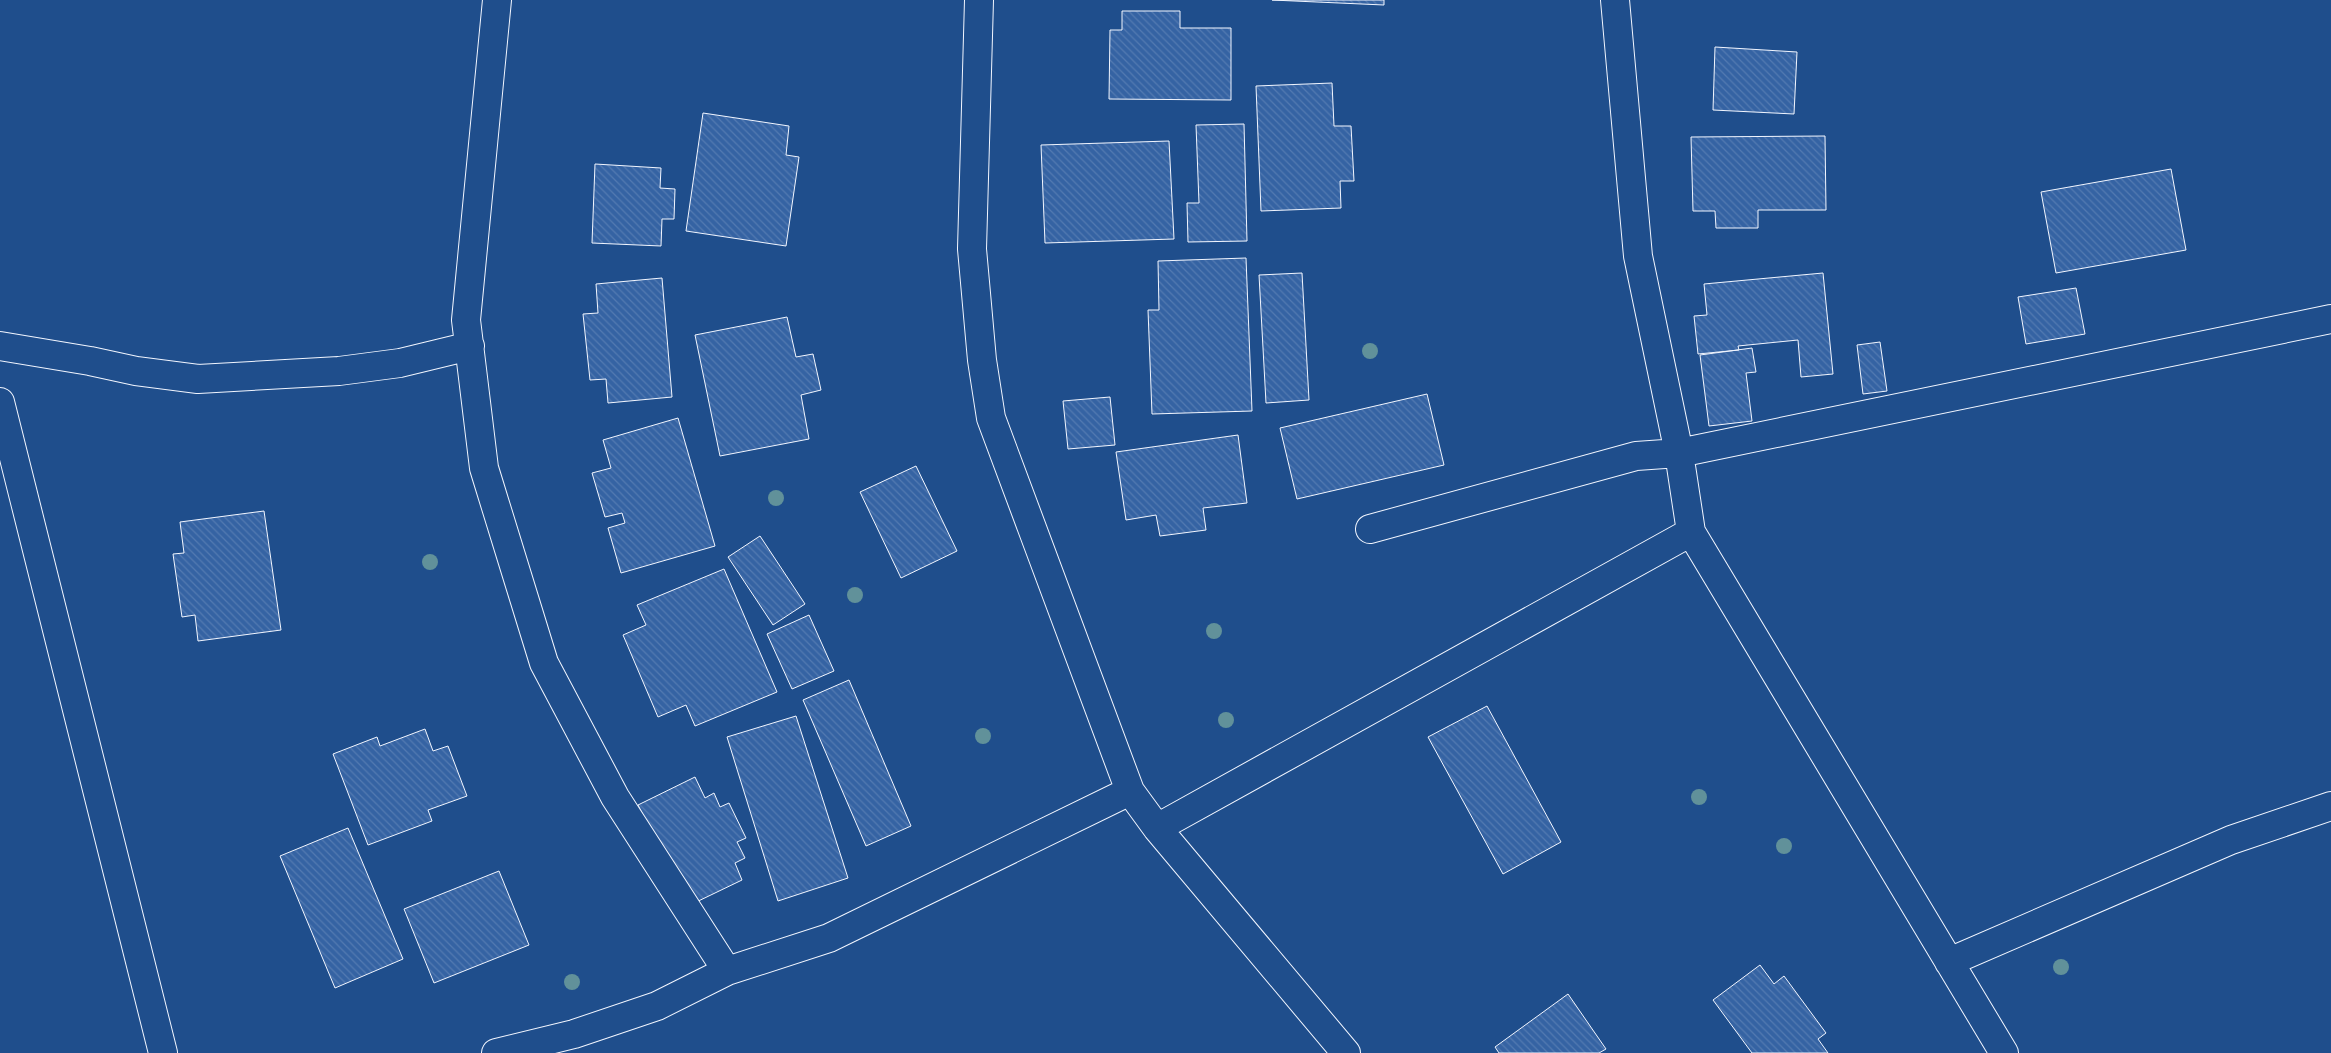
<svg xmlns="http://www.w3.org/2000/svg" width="2331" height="1053" viewBox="0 0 2331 1053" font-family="Montserrat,sans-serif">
	<defs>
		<pattern id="building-back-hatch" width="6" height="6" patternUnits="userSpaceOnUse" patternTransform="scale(1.25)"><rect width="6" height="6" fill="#3563a3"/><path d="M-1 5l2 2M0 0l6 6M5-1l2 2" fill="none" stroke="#537ab1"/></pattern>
	</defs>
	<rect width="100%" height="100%" fill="#1f4e8c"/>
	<path fill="url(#building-back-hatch)" stroke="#f2f6ff" d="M1272,0H1384V5Z
		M1122,11H1180V28H1231V100L1109,99L1110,30H1122Z
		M1715,47L1797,52L1794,114L1713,110Z
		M1332,83L1334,126H1351L1354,181H1340L1341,208L1261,211L1256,86Z
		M703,113L789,126L786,155L799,157L786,246L686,231Z
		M1244,124L1247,241L1188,242L1187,203H1199L1196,125Z
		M1825,136L1826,210H1758V228H1716L1715,211H1693L1691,137Z
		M1169,141L1174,239L1045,243L1041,145Z
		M595,164L661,168L660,188L675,189L674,219H662L661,246L592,243Z
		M2171,169L2186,250L2056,273L2041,192Z
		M1246,258L1252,411L1152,414L1148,310H1159L1158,261Z
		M1302,273L1309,400L1266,403L1259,275Z
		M1823,273L1833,374L1801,377L1798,340L1738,346L1739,350L1698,354L1694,316L1707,315L1704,284Z
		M662,278L672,397L608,403L606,379L590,380L583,314L598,313L596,284Z
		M2076,288L2085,334L2026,344L2018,297Z
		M787,317L796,357L813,354L821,390L801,395L809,439L720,456L695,335Z
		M1880,342L1887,391L1863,394L1857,345Z
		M1752,348L1756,372L1746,373L1752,421L1709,426L1700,355Z
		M1427,394L1444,465L1297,499L1280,428Z
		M1110,397L1115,445L1068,449L1063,401Z
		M678,418L715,546L621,573L608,528L625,523L622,513L605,517L592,473L611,468L603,440Z
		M1238,435L1247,503L1203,508L1206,530L1160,536L1156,515L1126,520L1116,452Z
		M916,466L957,551L901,578L860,492Z
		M264,511L281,630L198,641L195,615L182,617L173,554L184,553L180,522Z
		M760,536L805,604L773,625L728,557Z
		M724,569L777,692L695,726L686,705L658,717L623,635L646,625L637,605Z
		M809,615L834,671L792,689L767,634Z
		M849,680L911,826L866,846L803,700Z
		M1487,706L1561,842L1503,874L1428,737Z
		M796,716L848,878L778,901L727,737Z
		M425,729L433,751L448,746L467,796L428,810L432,821L368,845L333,754L377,737L380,746Z
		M695,777L705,798L714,793L720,807L729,803L746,838L737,842L745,858L735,863L742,880L688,906L638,805Z
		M348,828L403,959L335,988L280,856Z
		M499,871L529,945L434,983L404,909Z
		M1760,965L1774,984L1784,976L1826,1033L1818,1039L1828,1053H1752L1713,1000Z
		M1568,994L1606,1049L1599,1053H1499L1495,1047Z"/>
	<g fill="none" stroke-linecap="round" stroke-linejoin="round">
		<g stroke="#f2f6ff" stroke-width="30">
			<path id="minor" d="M497,0L466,320L484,468L544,663L615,797L727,971
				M979,0L972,249L982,360L991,418L1130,791L1157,828L1346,1053
				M1615,0L1638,256L1679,453L1691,532L2004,1053
				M0,346L90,361L136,371L198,379L339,371L400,363L470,346
				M0,402L163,1053
				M1370,529L1636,456L1679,453L2331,319
				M1157,828L1691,532
				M1949,962L2231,840L2331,806
				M496,1053L574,1034L657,1006L727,971L829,938L1130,791"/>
		</g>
		<use href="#minor" stroke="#1f4e8c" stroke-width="28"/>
	</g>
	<g fill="#61919a">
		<circle cx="1370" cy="351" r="8"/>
		<circle cx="776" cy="498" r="8"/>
		<circle cx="430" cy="562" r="8"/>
		<circle cx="855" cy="595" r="8"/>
		<circle cx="1214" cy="631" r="8"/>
		<circle cx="1226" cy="720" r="8"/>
		<circle cx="983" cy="736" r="8"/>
		<circle cx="1699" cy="797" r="8"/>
		<circle cx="1784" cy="846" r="8"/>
		<circle cx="2061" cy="967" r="8"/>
		<circle cx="572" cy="982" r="8"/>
	</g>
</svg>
